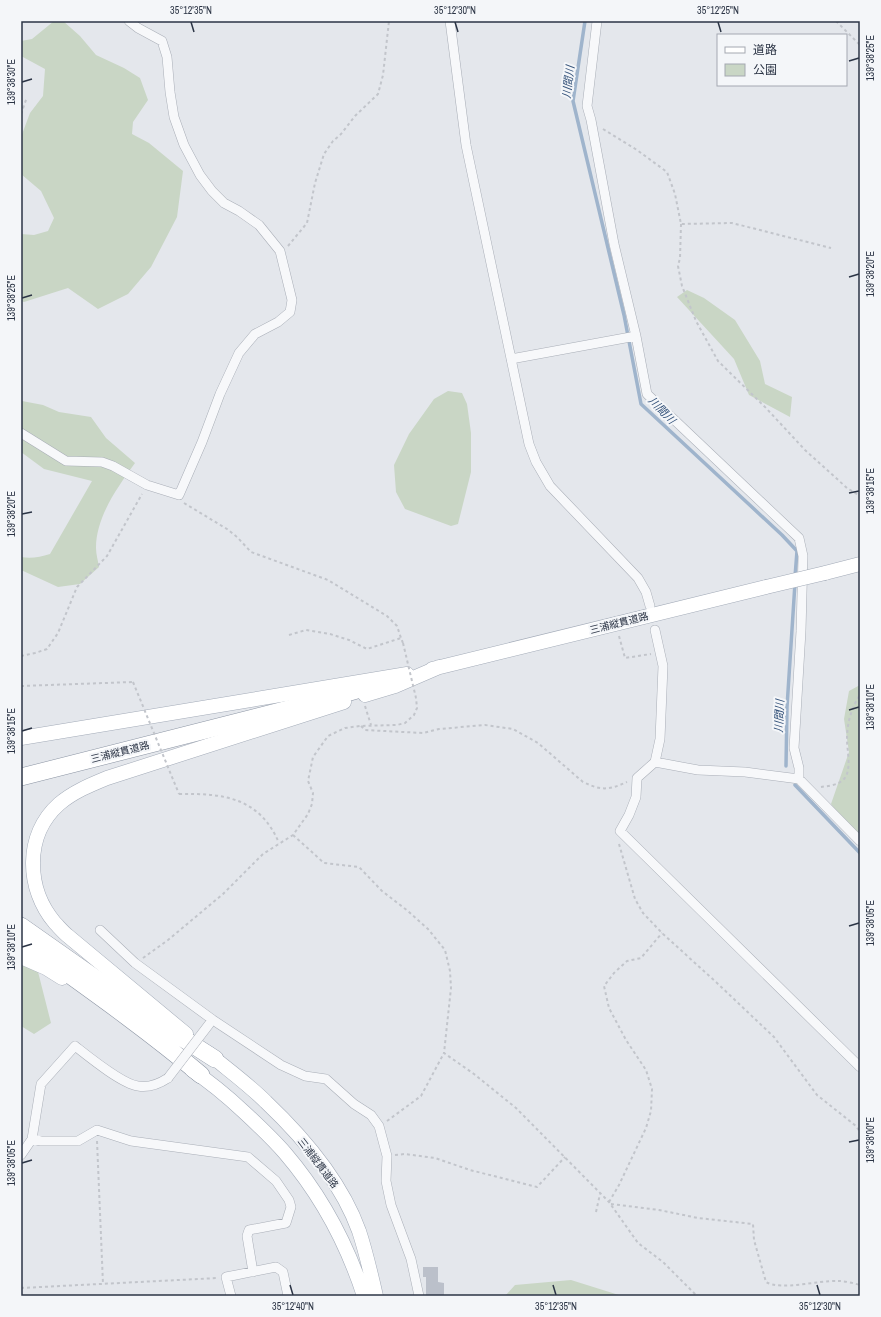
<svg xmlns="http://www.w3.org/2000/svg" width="881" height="1317" viewBox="0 0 881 1317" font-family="'Archivo Narrow','Noto Sans JP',sans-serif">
	<rect width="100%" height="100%" fill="#e4e7ec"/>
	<path fill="#c9d6c5" d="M54,21H63L80,36L96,55L124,68L140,78L148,100L133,122L132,134L149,143L183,171L177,217L151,267L128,294L98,309L68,288L24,302L21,301V234L34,235L48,231L54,218L41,191L21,174V137L30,113L43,96L45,69L21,56V41L32,39Z
		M687,290L704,298L735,320L760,361L765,384L792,397L790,417L749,395L734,359L677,297Z
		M448,391L462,393L467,404L471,433V472L458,524L451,526L405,509L396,492L394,465L409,434L434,399Z
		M22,401L43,405L59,412L91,417L106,438L135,463C117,488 96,517 96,548C96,554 98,561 99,567L80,584L58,587L21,570V557C31,559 40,557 50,554L92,481L44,469L21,452V402Z
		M860,685V838L854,833L831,804L849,752L844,719L849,691Z
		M21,952L35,960L51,1023L34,1034L21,1026Z
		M571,1280L622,1296H505L515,1285Z"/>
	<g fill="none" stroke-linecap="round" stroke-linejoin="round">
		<path stroke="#9fb4cc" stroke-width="3.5" d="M585,21L573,101L624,315L641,404L782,535L797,551L795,577
			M786,766L787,707L795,583
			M795,785L860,853"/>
	</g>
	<path fill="#bbc0ca" d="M423,1267H438V1282L444,1283V1296H426V1277H423Z"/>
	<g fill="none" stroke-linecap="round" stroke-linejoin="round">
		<g stroke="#a9aeb7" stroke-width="10">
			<path id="street" d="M450,21L466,145L529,444L536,462L550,486L638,578L646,592L650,606
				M597,21L587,106L591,120L614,244L636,336L647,394L799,538L803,556L801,631L794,748L799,768V779
				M511,359L636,336
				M21,433L66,461L102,462L113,466L147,485L179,495L202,442L220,394L239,353L255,334L278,322L290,312L292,300L280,251L259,225L239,211L224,203L212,191L200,175L184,145L174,117L170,92L167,57L162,41L138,28L129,21
				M655,630L663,666L660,739L655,762L637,778L636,797L629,815L620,831L860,1067
				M655,762L698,770L745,772L799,779L860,841
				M100,930L135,963L213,1020L281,1065L305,1076L326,1079L354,1104L371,1115L379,1126L387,1156L386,1181L391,1205L411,1259L419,1296
				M32,1139L41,1141H78L97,1130L131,1141L248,1157L276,1181L289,1200L291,1207L286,1223L249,1230L247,1236L253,1272
				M21,1155L32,1139L41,1084L75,1046C89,1057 122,1084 138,1086C149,1088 159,1084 168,1078
				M231,1296L226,1277L276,1267L283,1272L288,1296"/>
		</g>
		<g stroke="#a3abb8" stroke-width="15">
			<path id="primary" d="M825,573L860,564
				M432,669L766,587
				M365,695L395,686L439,667
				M21,738L407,674
				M21,957L46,968L62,978
				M186,1034L68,936C63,932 59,927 55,923C26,889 24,835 59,804C73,792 90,785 107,778L344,702
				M208,1053C227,1069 248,1084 266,1102C304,1138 341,1181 359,1231C366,1252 371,1274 376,1296
				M192,1070C210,1082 228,1097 244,1112C258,1125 272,1138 285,1153C321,1195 347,1244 364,1296"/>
		</g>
		<g stroke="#8b94a3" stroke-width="18">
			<path id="highway" d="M21,777L312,703L377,684
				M21,926L159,1023L215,1059
				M21,940C82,984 144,1027 201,1075"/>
		</g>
		<path stroke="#c2c5cb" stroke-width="2" stroke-dasharray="3 3" stroke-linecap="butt" d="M836,21L860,45
			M21,114L27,97
			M603,129L637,150L667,172L675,194L681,224L732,223L831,248
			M681,224L680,258L678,266L682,286L696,321L718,361L766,408L805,450L847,488L860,496
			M288,246L307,223L315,183L324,154L333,141L341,134L355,116L378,94L383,75L389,21
			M184,503L227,529L237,537L251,552L328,580L387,616L397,626L401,638
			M289,635L306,630L330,634L349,640L367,649L401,638L403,643
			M619,636L625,658L651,654
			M21,656L35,653L47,649L58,633L77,587L107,556L142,494
			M21,686L133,682
			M365,706L371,725
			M361,726L365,730L423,733L439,729L485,725L513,729L538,743L583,782C602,791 609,790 627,782
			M821,787C828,786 839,785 844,779C852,770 847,751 847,739C847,724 851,708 860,695
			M179,794C224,793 260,798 279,843
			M293,835L324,863L359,867L382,891L408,911L428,929L445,950L450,971L451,988L444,1053
			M619,844L635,899L643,913L662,933L717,983L774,1037L817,1095L856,1126L860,1132
			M143,958L168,940L223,894L263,854L293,835L308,814L312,804L313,793L308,781L313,757L328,736L345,728L360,726L397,725L405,723L414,715L417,708L416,698
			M387,1121L421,1096L444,1053L474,1074L516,1108L609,1202L638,1243L663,1262L697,1296
			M97,1141L103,1284
			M395,1155L405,1154L435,1158L470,1170L537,1187L565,1157
			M609,1202L619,1185L646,1128L651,1111L652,1089L646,1070L626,1040L609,1008L604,986L614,973L627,961L641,958L662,933
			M611,1204L659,1210L698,1218L753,1224L754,1240L766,1282C781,1291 819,1280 838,1281C845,1281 853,1283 860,1285
			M596,1212L600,1194
			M21,1288L218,1278"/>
		<use href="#street" stroke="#f7f8fa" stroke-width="9"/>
		<use href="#primary" stroke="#fff" stroke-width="14"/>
		<use href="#highway" stroke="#fff" stroke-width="17"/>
		<g stroke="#a9aeb7" stroke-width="10" stroke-linecap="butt">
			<path id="street-bridge" d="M168,1078L210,1023"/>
		</g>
		<g stroke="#a3abb8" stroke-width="15" stroke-linecap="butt">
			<path id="primary-bridge" d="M766,587L825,573"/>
		</g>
		<path stroke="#c2c5cb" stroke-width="2" stroke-dasharray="3 3" stroke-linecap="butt" d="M403,643L416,698
			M133,682L179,794"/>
		<use href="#street-bridge" stroke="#f7f8fa" stroke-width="9"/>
		<use href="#primary-bridge" stroke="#fff" stroke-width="14"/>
	</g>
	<path fill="none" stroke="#2b3445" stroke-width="1.5" d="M191,22L194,32M455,22L458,32M718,22L721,32M849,61L859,58M22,82L32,79M849,277L859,274M22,298L32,295M849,493L859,491M22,514L32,512M849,710L859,707M22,731L32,728M849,926L859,923M22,947L32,944M849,1142L859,1140M22,1163L32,1160M290,1285L293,1295M553,1285L556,1295M817,1285L820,1295"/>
	<g text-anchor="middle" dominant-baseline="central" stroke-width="4" stroke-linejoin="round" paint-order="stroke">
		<g font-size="10" fill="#2b3445" stroke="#f4f6f9">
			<text transform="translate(619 623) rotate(-14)">三浦縦貫道路</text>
			<text transform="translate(120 752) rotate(-14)">三浦縦貫道路</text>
			<text transform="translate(318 1163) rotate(53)">三浦縦貫道路</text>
		</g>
		<g font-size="11" font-style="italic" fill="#34527a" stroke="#f4f6f9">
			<text transform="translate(568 82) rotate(-83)">川間川</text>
			<text transform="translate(662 410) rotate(46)">川間川</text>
			<text transform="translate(779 716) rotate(-87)">川間川</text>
		</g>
	</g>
	<rect width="881" height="1317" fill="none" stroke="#f4f6f9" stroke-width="44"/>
	<rect x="717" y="34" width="130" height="52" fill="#f4f6f9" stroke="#a4a8b1"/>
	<rect x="725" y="47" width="20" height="6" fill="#ffffff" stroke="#a4a8b1"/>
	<text x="753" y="54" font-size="12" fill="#2b3445">道路</text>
	<rect x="725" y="64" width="20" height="12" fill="#c9d6c5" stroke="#a4a8b1"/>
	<text x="753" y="74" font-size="12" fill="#2b3445">公園</text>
	<rect x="22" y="22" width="837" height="1273" fill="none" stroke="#2b3445" stroke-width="1.5"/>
	<g font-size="10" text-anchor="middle" fill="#2b3445">
		<text x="191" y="14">35°12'35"N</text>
		<text x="455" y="14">35°12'30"N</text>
		<text x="718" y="14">35°12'25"N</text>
		<text transform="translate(870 58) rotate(-90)" y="4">139°38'25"E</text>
		<text transform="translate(11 82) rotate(-90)" y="4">139°38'30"E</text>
		<text transform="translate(870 274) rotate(-90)" y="4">139°38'20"E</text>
		<text transform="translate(11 298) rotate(-90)" y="4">139°38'25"E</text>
		<text transform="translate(870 491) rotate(-90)" y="4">139°38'15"E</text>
		<text transform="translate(11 514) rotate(-90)" y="4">139°38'20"E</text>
		<text transform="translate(870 707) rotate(-90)" y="4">139°38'10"E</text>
		<text transform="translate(11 731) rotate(-90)" y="4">139°38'15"E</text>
		<text transform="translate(870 923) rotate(-90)" y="4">139°38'05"E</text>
		<text transform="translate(11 947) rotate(-90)" y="4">139°38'10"E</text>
		<text transform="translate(870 1140) rotate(-90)" y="4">139°38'00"E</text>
		<text transform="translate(11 1163) rotate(-90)" y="4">139°38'05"E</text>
		<text x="293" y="1310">35°12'40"N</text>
		<text x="556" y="1310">35°12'35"N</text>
		<text x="820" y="1310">35°12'30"N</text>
	</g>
</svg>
